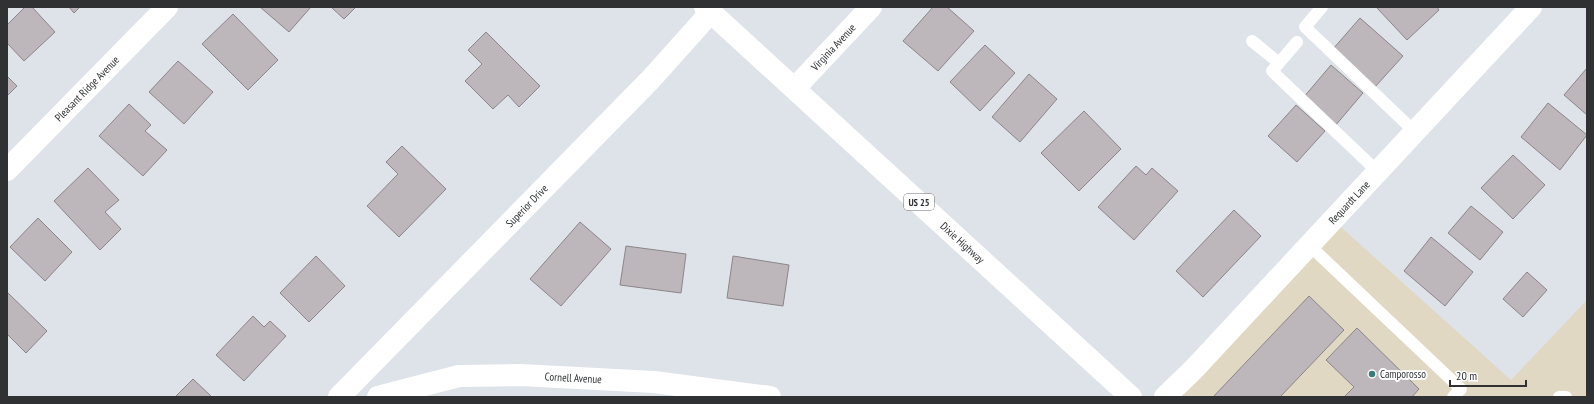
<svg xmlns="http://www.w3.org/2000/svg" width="1594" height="404" viewBox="0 0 1594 404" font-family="'PT Sans Narrow',sans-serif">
	<rect width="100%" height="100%" fill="#dee2e9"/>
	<path fill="#e0d8c2" d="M1333,220L1511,380L1587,300V397H1164Z"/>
	<path fill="#bdb6ba" stroke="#8c8589" d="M25,7H32L55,32L24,61L7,43V25Z
		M69,7H80L74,13Z
		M260,7H311L289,32Z
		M331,7H356L344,19Z
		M933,7H947L974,31L938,71L903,41Z
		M1378,7H1437L1439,10L1407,40L1377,8Z
		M233,14L278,60L248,90L202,44Z
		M1360,18L1403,56L1375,87L1333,49Z
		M486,32L540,86L519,107L508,95L493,109L465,81L482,64L468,50Z
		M985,45L1015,73L980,111L950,82Z
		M178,61L213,92L184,124L149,92Z
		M1331,65L1363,93L1335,126L1303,98Z
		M1587,68V115L1564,95Z
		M1029,74L1057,99L1020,142L992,117Z
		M7,76L17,86L7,96Z
		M1548,103L1587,135L1560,170L1521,137Z
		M129,104L151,125L145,131L167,150L143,176L99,136Z
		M1296,105L1325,131L1297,162L1268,136Z
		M1084,111L1121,149L1079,191L1041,153Z
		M402,146L446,189L399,237L367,206L398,174L386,162Z
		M1513,155L1545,185L1513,219L1481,188Z
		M1136,166L1146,175L1152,168L1178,191L1134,240L1098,207Z
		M88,168L119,200L105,212L121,229L100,250L54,201Z
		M1471,206L1503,232L1480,260L1448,233Z
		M1234,210L1261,236L1203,297L1176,271Z
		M38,218L72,252L45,281L10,247Z
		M580,222L611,249L561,306L530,279Z
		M1431,237L1473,272L1445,306L1404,271Z
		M626,246L686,254L681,293L620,285Z
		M316,256L345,286L309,322L280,293Z
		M733,256L789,265L783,306L727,298Z
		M1527,272L1547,290L1523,317L1503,299Z
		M7,292L47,331L26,353L7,334Z
		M1309,296L1344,330L1280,397H1213Z
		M253,316L264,327L270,321L286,336L244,381L216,355Z
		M1357,328L1419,389L1412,397H1344L1354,387L1326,360Z
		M193,379L212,397H175Z"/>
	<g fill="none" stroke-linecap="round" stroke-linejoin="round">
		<path stroke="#fff" stroke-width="12" d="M1322,7L1305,27L1415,132
			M1252,41L1279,63
			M1297,42L1272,71L1378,172
			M1309,245L1461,389L1453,397
			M1559,397H1566"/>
		<g stroke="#fff" stroke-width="22">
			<path id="s1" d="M795,88L871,7"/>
			<path id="s2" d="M7,170L167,7"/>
			<path id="s3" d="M339,397L651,79L711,12"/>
			<path id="s4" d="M378,397L459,376L520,375L654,382L770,397"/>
			<path id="s5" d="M1165,397L1194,369L1531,7"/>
		</g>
		<path stroke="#fff" stroke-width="22" id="s6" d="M705,7L1131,397"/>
	</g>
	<circle fill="#367e78" stroke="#fff" stroke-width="1.5" cx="1372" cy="374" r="4"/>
	<g text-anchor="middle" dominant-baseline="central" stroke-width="4" stroke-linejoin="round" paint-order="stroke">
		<rect fill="#fff" stroke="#6d6f70" stroke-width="1" x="904" y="194" width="30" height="16" rx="3"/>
		<g font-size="10" font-weight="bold" fill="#2f3133">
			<text x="919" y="202">US 25</text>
		</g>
		<g font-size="11" fill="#2f3133" stroke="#fff">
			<text stroke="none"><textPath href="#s1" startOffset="56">Virginia Avenue</textPath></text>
			<text stroke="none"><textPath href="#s2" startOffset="114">Pleasant Ridge Avenue</textPath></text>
			<text stroke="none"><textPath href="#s5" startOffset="268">Requardt Lane</textPath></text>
			<text stroke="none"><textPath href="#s3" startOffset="268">Superior Drive</textPath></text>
			<text stroke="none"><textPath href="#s6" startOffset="349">Dixie Highway</textPath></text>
			<text stroke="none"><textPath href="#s4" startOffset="198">Cornell Avenue</textPath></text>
		</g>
		<g font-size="11" fill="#2f3133" stroke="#fff" text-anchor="start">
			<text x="1380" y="374">Camporosso</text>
		</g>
	</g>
	<rect width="1594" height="404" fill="none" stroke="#2f3133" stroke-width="16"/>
	<path d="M1450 380v6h76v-6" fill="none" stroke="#2f3133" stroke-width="2"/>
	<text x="1456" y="380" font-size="12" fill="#2f3133" stroke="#ffffff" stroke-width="3" paint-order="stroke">20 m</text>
</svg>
